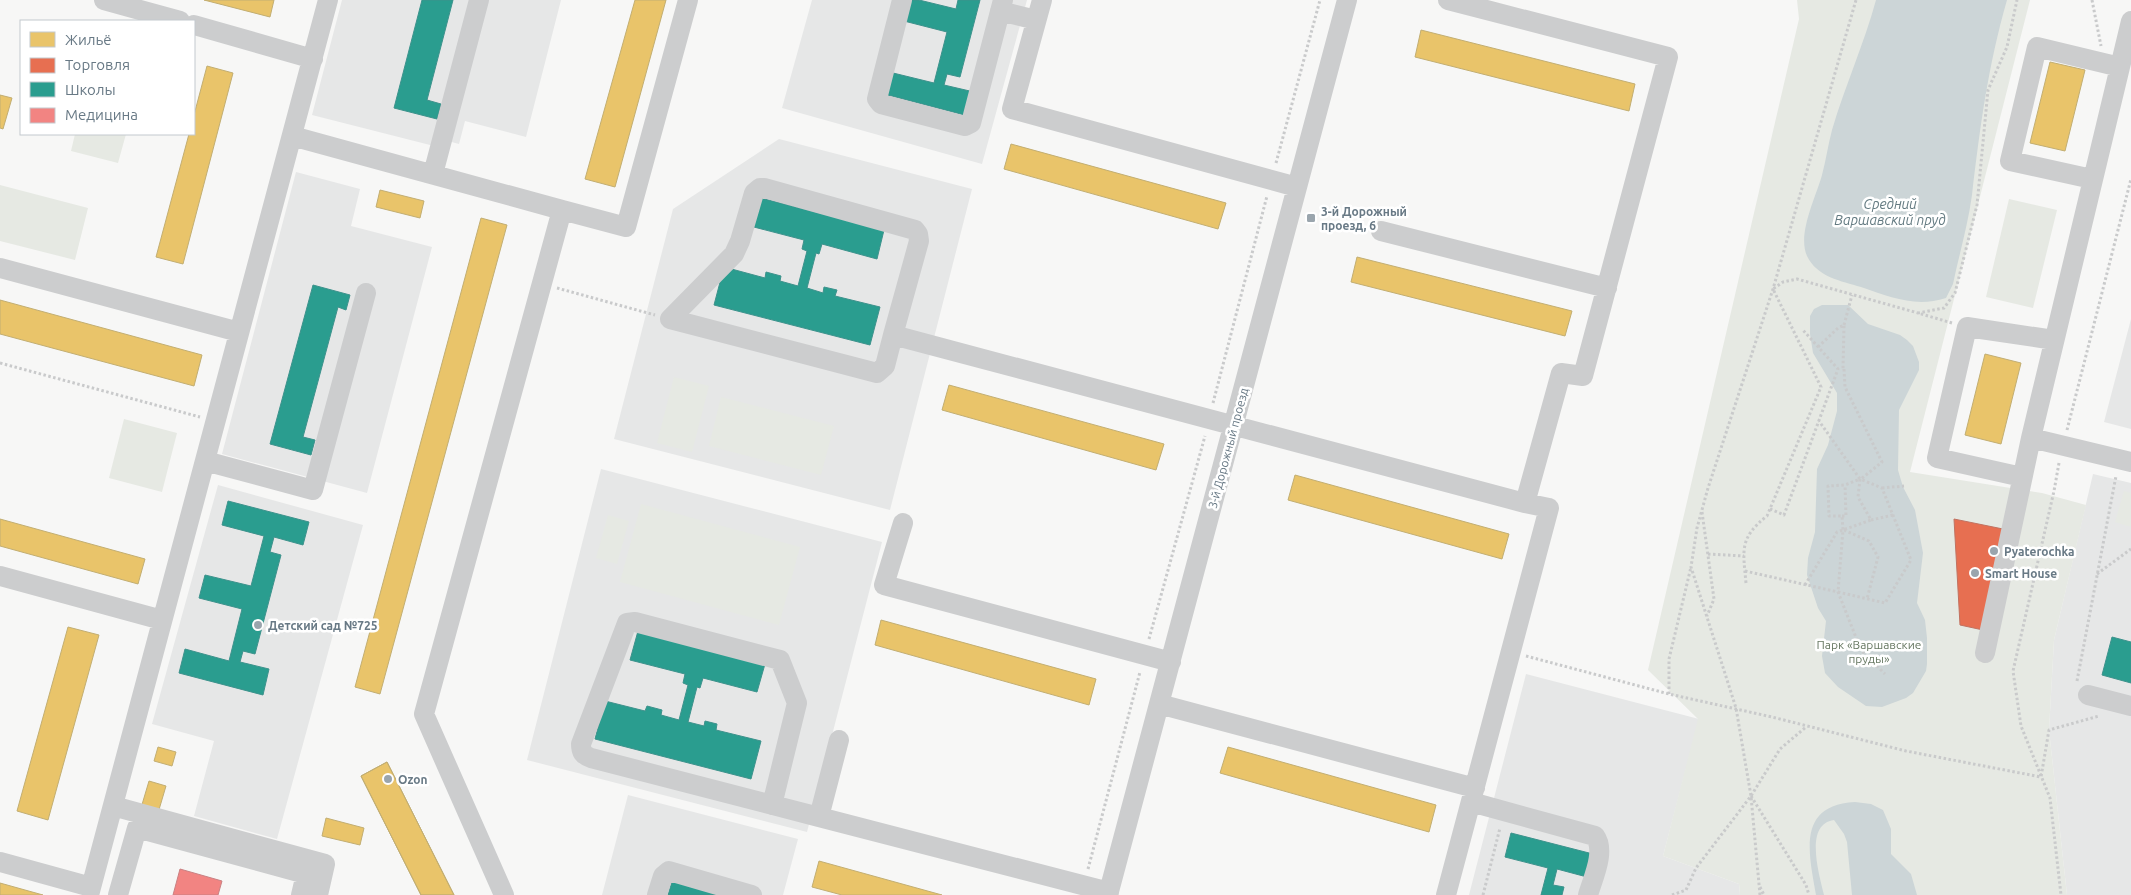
<svg xmlns="http://www.w3.org/2000/svg" width="2131" height="895" viewBox="0 0 2131 895" font-family="Ubuntu,sans-serif">
	<rect width="100%" height="100%" fill="#f7f7f6"/>
	<path fill="#e6e7e7" d="M342,0H561L526,137L465,121L459,144L437,138L434,146L312,115Z
		M812,0H1027L982,164L782,108Z
		M779,139L972,189L890,510L614,439L673,209Z
		M296,172L360,189L351,226L432,247L367,493L222,454Z
		M2131,319V429L2104,422Z
		M601,469L882,542L807,832L527,760Z
		M2093,474L2131,483V895H2067L2049,730L2054,640Z
		M218,485L363,525L277,839L194,816L214,741L152,724Z
		M1526,674L1699,719L1663,856L1739,884L1740,895H1469Z
		M628,795L798,839L783,895H602Z"/>
	<path fill="#e6e9e3" d="M1797,0H2030L1910,472L2042,493L2086,505L2054,640L2049,730L2067,895H1740L1739,884L1663,856L1698,719L1648,670L1799,19Z
		M75,134H126L118,163L71,151Z
		M0,185L88,208L75,260L0,241Z
		M2009,199L2057,210L2033,308L1986,297Z
		M674,377L709,386L692,452L657,443Z
		M721,397L834,426L821,475L709,446Z
		M124,419L177,433L162,492L109,478Z
		M2124,491L2131,493V527L2115,522Z
		M641,504L800,547L779,625L620,582Z
		M608,515L629,521L617,564L596,558Z"/>
	<path fill="#ccd5d7" d="M1876,0H2007C1988,66 1980,127 1972,195C1968,225 1959,255 1953,284L1946,298C1915,308 1891,297 1861,287C1841,281 1817,277 1807,256C1797,234 1816,197 1822,175C1826,160 1828,145 1832,130C1845,86 1864,44 1876,0Z
		M1822,305H1848L1868,324L1900,335L1907,340L1913,346L1919,362V370L1899,410L1898,470L1903,487L1915,510L1923,553L1917,603L1925,620L1927,638V664L1926,671L1913,693L1906,698L1882,707L1866,706L1838,687L1825,673L1822,656L1826,621L1818,608L1807,575L1808,558L1815,532L1817,469L1828,445L1837,411V393L1813,353L1810,334V316L1814,309Z
		M1855,802L1871,804L1883,810L1891,829V854L1911,874L1917,895H1852L1847,842L1844,834L1834,820C1804,824 1819,874 1824,895H1816C1809,854 1796,805 1855,802Z"/>
	<path fill="#e9c46a" stroke="#c2ae72" d="M204,0H274L270,17Z
		M635,0H666L615,187L585,179Z
		M1421,30L1635,84L1629,111L1415,57Z
		M2050,62L2085,70L2065,151L2030,143Z
		M207,66L233,73L183,264L156,257L189,134H194V115Z
		M0,95L12,98L3,129L0,128Z
		M1011,144L1226,203L1218,229L1004,169Z
		M380,190L424,201L420,218L376,207Z
		M481,218L507,225L380,694L355,687Z
		M1357,257L1572,311L1565,336L1351,282Z
		M0,300L202,355L194,386L0,334Z
		M1985,354L2021,363L2001,444L1965,435Z
		M949,385L1164,444L1156,470L942,410Z
		M1295,475L1509,534L1502,559L1288,500Z
		M0,519L145,559L138,584L0,546Z
		M881,620L1096,679L1089,705L875,645Z
		M68,627L99,635L48,820L17,811Z
		M158,747L176,752L172,766L154,761Z
		M1228,747L1436,805L1429,832L1220,773Z
		M387,762L454,895H421L361,776Z
		M387,762L454,895H421L361,776Z
		M149,781L166,786L158,813L141,808Z
		M326,818L364,828L360,845L322,836Z
		M819,861L942,895H842L812,887Z
		M0,883L25,890L43,895H0Z"/>
	<path fill="#e76f51" stroke="#c17261" d="M1954,519L2003,529L1983,630L1960,625Z"/>
	<path fill="#2a9d8f" stroke="#3d928c" d="M422,0H453L427,100L441,104L437,119L394,108Z
		M909,0H919L956,9L958,0H980L960,77L947,74L944,85L974,92L968,116L884,94L889,72L934,83L947,32L904,21Z
		M757,197L884,230L877,259L822,244L819,254L816,253L807,288L823,293L824,287L837,290L835,296L880,307L870,345L714,305L724,267L765,278L766,272L781,276L780,281L798,286L807,251L802,249L804,240L750,226Z
		M313,285L350,295L346,310L338,307L303,437L315,440L311,455L270,444Z
		M228,501L309,522L303,545L274,537L270,552L281,555L255,654L243,651L240,662L269,669L263,695L179,673L185,649L229,661L242,609L199,598L205,575L251,586L264,536L222,525Z
		M638,631L765,664L757,692L703,678L700,688L697,687L688,722L704,726L705,721L717,724L716,730L761,741L751,779L595,739L605,701L645,711L647,706L662,710L661,715L679,720L688,685L683,683L685,674L630,660Z
		M2112,637L2131,642V683L2102,675Z
		M1511,833L1593,854L1587,877L1557,869L1553,885L1564,887L1562,895H1541L1548,868L1505,857Z
		M673,878L730,895H668Z"/>
	<path fill="#f28482" stroke="#c98183" d="M180,869L222,881L218,895H173Z"/>
	<g fill="none" stroke-linecap="round" stroke-linejoin="round">
		<path stroke="#c9cacb" stroke-width="3" stroke-dasharray="2.5 2.5" stroke-linecap="butt" d="M2092,0L2101,46
			M1276,163L1320,0
			M557,288L655,315
			M1952,323L1918,313L1944,308L1955,293L1977,205L1988,90L2007,47L2017,0
			M1844,325L1852,295
			M1818,347L1838,328L1844,325L1843,369
			M0,363L200,417
			M1844,369L1845,387L1882,462L1861,479
			M1213,403L1267,196
			M2067,430L2131,179
			M2059,463L2054,491L2013,671L2021,726L2050,798L2061,895
			M1882,488L1904,486
			M1770,509L1784,515L1838,369L1802,329
			M1702,512L1714,599L1707,616
			M1842,516H1846L1845,485
			M1871,520L1893,515
			M1844,530L1869,541L1878,557L1867,599
			M1708,554L1744,556
			M1745,571L1838,592L1861,650L1885,674
			M2097,574L2131,549
			M1746,583C1743,550 1739,538 1767,516L1821,387L1773,289L1783,282L1797,279L1918,313
			M1805,585L1837,532L1871,520L1858,497L1860,479L1882,488L1911,560L1885,603L1838,592L1843,530L1842,516H1829L1828,486L1845,485L1860,479L1819,421
			M1149,639L1205,436
			M1526,656L1669,694L1772,717L1906,751L2041,777L2049,730L2099,716
			M2077,681L2116,476
			M1669,694V659L1691,567
			M1751,796L1806,885L1809,895
			M1088,869L1140,672
			M1760,887L1764,895
			M1483,895L1500,828
			M1672,895L1686,890L1696,868L1751,796L1780,749L1806,727
			M1760,895L1751,796L1736,708L1691,567L1697,528L1708,488L1773,289L1856,0"/>
		<path stroke="#cccdce" stroke-width="20" d="M104,0L180,21
			M902,0L877,99L881,104L965,126L971,123L1003,0
			M1042,0L1012,109L1297,187
			M1000,11L1036,20
			M2131,21L2031,438L2131,462
			M194,25L313,59
			M292,136L562,210
			M433,174L479,0
			M2092,179L2010,161L2037,47L2120,67
			M1381,231L1607,288
			M0,268L239,332
			M893,335L885,366L877,373L670,319L734,254L740,241L754,193L760,188H764L915,230L918,234L919,241L893,335L1525,503
			M205,461L313,490L366,293
			M2022,477L1937,458L1967,327L2054,340
			M903,523L884,585L1171,662
			M0,576L162,620
			M1985,653L2031,438
			M2088,695L2131,706
			M1159,704L1475,788
			M839,740L819,817L1109,892
			M1471,802L1595,836C1606,851 1593,878 1588,895
			M772,805L797,703L780,660L635,622L627,623L581,744C581,752 583,755 591,758L819,817
			M113,806L325,864L318,895
			M0,862L91,887
			M89,895L328,0
			M118,895L137,828L306,874L301,895
			M504,895L424,714L562,210L626,227L688,0
			M657,895L663,876L669,871L752,895
			M1108,895L1347,0
			M1446,895L1549,508L1525,503L1561,373L1583,376L1668,57L1448,0"/>
	</g>
	<g fill="#9aa5ad" stroke="#fff" stroke-width="2">
		<rect x="1306" y="213" width="10" height="10" rx="2.5"/>
		<circle cx="1994" cy="551" r="5"/>
		<circle cx="1975" cy="573" r="5"/>
		<circle cx="258" cy="625" r="5"/>
		<circle cx="388" cy="779" r="5"/>
	</g>
	<g text-anchor="middle" dominant-baseline="central" stroke-width="5" stroke-linejoin="round" paint-order="stroke">
		<g font-size="12" font-weight="bold" fill="#687985" stroke="#fff" text-anchor="start">
			<text x="1321" y="211">3-й Дорожный<tspan x="1321" dy="14">проезд, 6</tspan></text>
			<text x="2004" y="551">Pyaterochka</text>
			<text x="1985" y="573">Smart House</text>
			<text x="268" y="625">Детский сад №725</text>
			<text x="398" y="779">Ozon</text>
		</g>
		<g font-size="12" fill="#687985" stroke="#fff">
			<text transform="translate(1228 448) rotate(-75)">3-й Дорожный проезд</text>
		</g>
		<g font-size="12" fill="#677862" stroke="#fff">
			<text x="1869" y="644">Парк «Варшавские<tspan x="1869" dy="14">пруды»</tspan></text>
		</g>
		<g font-size="14" font-style="italic" fill="#637a81" stroke="#fff">
			<text x="1890" y="204">Средний<tspan x="1890" dy="16">Варшавский пруд</tspan></text>
		</g>
	</g>
	<rect x="20" y="20" width="175" height="115" fill="#ffffff" stroke="#c3c9ce"/>
	<rect x="30" y="32" width="25" height="15" fill="#e9c46a" stroke="#c3c9ce"/>
	<text x="65" y="45" font-size="15" fill="#687985">Жильё</text>
	<rect x="30" y="58" width="25" height="15" fill="#e76f51" stroke="#c3c9ce"/>
	<text x="65" y="70" font-size="15" fill="#687985">Торговля</text>
	<rect x="30" y="82" width="25" height="15" fill="#2a9d8f" stroke="#c3c9ce"/>
	<text x="65" y="95" font-size="15" fill="#687985">Школы</text>
	<rect x="30" y="108" width="25" height="15" fill="#f28482" stroke="#c3c9ce"/>
	<text x="65" y="120" font-size="15" fill="#687985">Медицина</text>
</svg>
